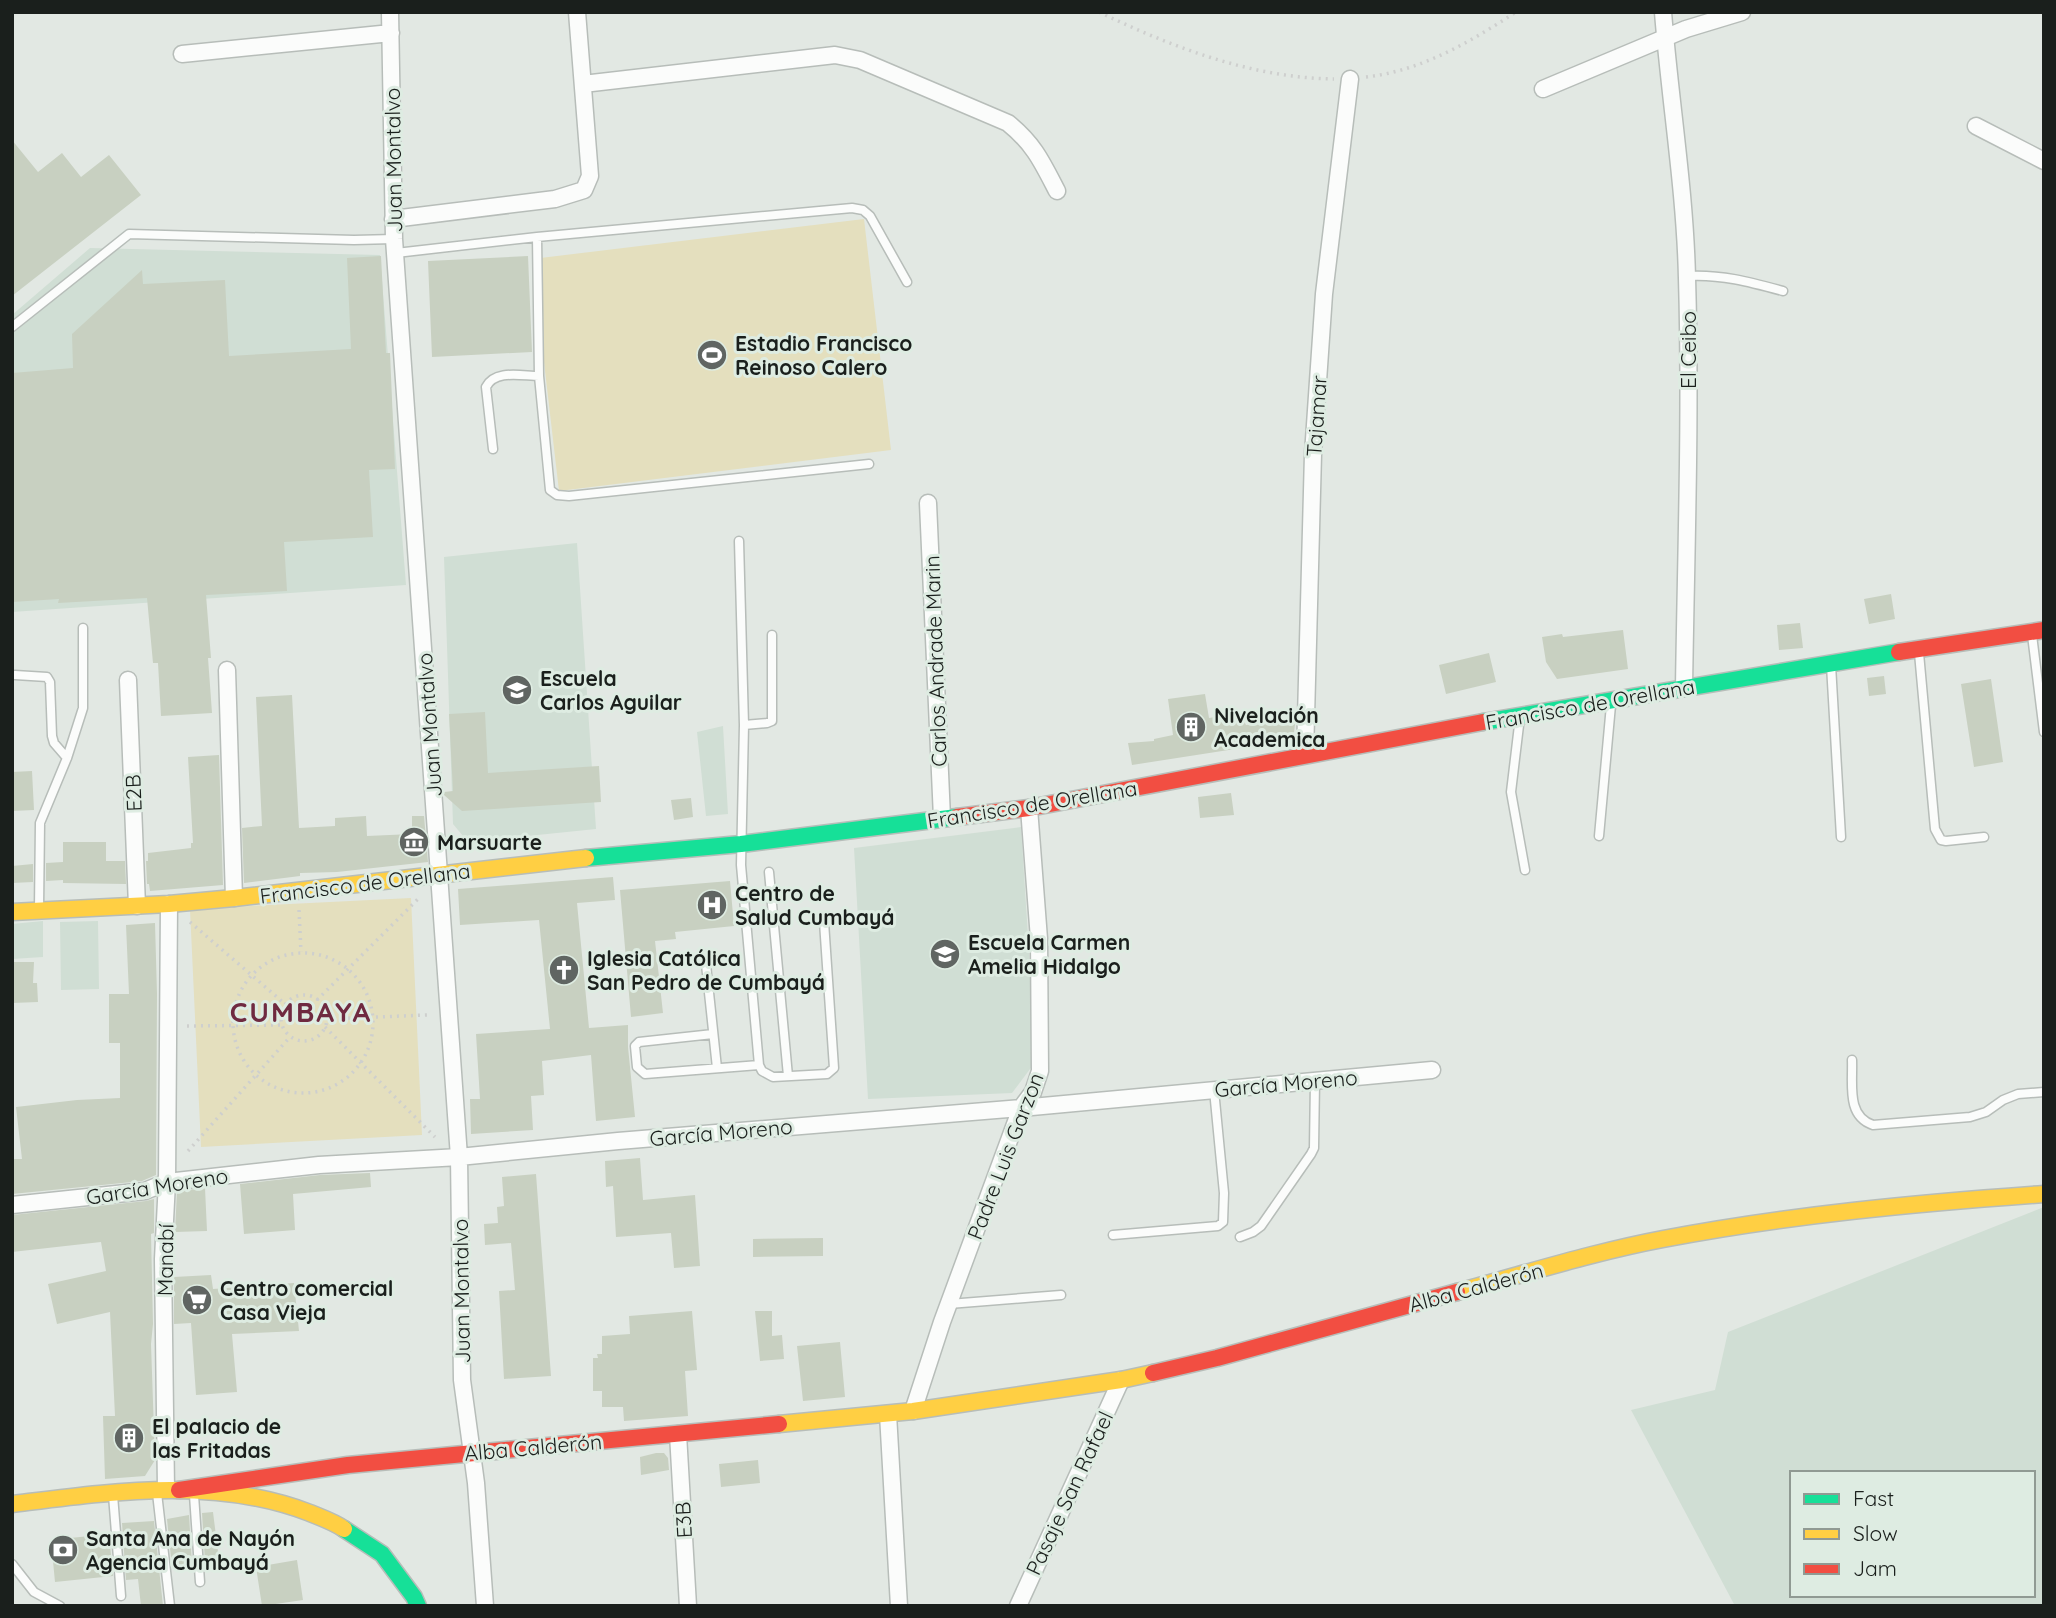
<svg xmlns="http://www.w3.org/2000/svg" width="2056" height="1618" viewBox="0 0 2056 1618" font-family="Quicksand,sans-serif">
	<rect width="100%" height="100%" fill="#e2e8e3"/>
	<path fill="#d0ded4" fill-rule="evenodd" d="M90,248L380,255L406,585L12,612V315Z
		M577,543L596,829L468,842L453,824L444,557Z
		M723,726L728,814L706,816L697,732Z
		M1021,827L1036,1061L1012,1093L868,1099L854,848Z
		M43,921V957L12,959V924Z
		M98,921L99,989L61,990L60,922Z
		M2044,1207V1606H1735L1631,1410L1715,1390L1728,1332ZM1792,1473H2033V1595H1792Z"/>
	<path fill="#e4dfbe" d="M864,219L891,450L559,491L532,259Z
		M411,898L422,1135L201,1147L190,909Z"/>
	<path fill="#c8d0c1" d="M12,140L38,172L62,153L81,177L109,155L141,195L12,296Z
		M381,256L386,353H390L395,469L369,470L373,537L284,542L287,591L206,595L211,658H208L212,713L161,716L158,663H153L147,598L58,603L59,599L12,602V373L73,368L72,334L142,270L143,284L225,280L229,356L351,349L347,258Z
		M528,256L532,352L432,357L428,261Z
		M1891,594L1895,619L1869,624L1864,599Z
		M1800,623L1803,648L1779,650L1777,625Z
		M1623,630L1628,669L1557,679L1546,662L1542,637L1562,634L1563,637Z
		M1489,653L1496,682L1446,694L1439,665Z
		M1884,676L1886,694L1869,696L1867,678Z
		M1991,679L2003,762L1974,767L1961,684Z
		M1205,694L1209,718L1240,713L1246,725L1296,717L1293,740L1132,765L1128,743L1154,741V739L1173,735L1168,699Z
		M292,695L299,828L335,826V818L366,816L367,836L412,834V816H424L428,862L337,872L300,873V876L244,883L242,828L262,826L256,697Z
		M485,712L488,773L599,766L601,802L462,811L444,795V792L453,791L449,714Z
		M219,755L223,885L150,891L149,884H147L146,861H148V853L191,848V843H193L188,757Z
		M32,771L34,810L12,811V772Z
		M1231,793L1234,815L1200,818L1198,797Z
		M691,798L693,817L674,820L671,800Z
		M63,842H106V861H125L126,884L63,883V880L46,881V863L63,862Z
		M33,864V882L12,883V866Z
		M613,877L615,900L577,903L589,1028L628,1025V1047L635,1117L596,1121L591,1055L542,1061L544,1095L531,1096L533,1130L471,1134L470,1099H480L476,1034L550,1029L539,920L460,925L458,889Z
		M730,881L734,926L675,932L676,939L655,941L663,1013L631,1017L620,890Z
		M155,923L157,994L156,1175L142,1181L12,1194V1159H22L16,1107L77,1100L120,1098V1043H109V994H129L126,925Z
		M12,962H34L33,983H37L38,1002L12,1003Z
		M640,1158L643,1200L695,1195L700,1266L674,1268L671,1233L616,1237L613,1186L606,1187L605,1161Z
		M370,1173L371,1187L293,1194L295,1230L244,1234L240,1184L320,1175Z
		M536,1174L551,1376L504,1379L499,1291L515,1290L511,1243L485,1245L484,1224L498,1223L497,1207L504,1206L502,1177Z
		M205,1188L207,1231L175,1232L177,1191Z
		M154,1199V1233L151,1234L153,1324L151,1344L155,1460L145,1476L105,1479L103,1416H115L110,1312L57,1324L48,1284L106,1271L101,1242L12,1252V1215L146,1201Z
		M823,1238V1256L753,1257V1239Z
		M211,1275L213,1289L294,1283L299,1331L232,1334L237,1392L196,1395L191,1323L174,1324V1277Z
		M692,1311L697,1370L685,1371L688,1416L624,1421L623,1407H602V1391H593V1358H598L597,1354H602V1336L630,1334L629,1316Z
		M755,1311H772V1336L782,1335L784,1359L760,1361Z
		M840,1342L845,1397L803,1401L797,1346Z
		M656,1453H664L668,1458L669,1470L641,1475L640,1457Z
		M758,1460L760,1483L721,1487L719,1464Z
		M213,1512L219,1560L205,1562L202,1513Z
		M189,1515L192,1564L172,1567L167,1519Z
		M154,1521L163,1606H141L138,1579L126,1580L122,1523Z
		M109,1534L113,1576L55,1582L51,1540Z
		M297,1560L303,1600L262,1606L256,1567Z"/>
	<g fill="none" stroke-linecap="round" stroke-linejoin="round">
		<g stroke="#b7bdb9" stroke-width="11">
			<path id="lane" d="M537,237L539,376L550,490L557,495L569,496L869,464
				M396,253L537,237L852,208L863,210L870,216L907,282
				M1687,276C1721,274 1750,282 1783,291
				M12,327L129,234L354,240L394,239
				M493,449L486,387C495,369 522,376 539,376
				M739,541L744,725L741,865L759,1065L762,1071L773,1077L827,1074L834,1068L824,922
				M2032,635L2044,732
				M1919,653L1935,829L1941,840L1946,841L1984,837
				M1831,665L1841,837
				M15,675L47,677L50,682L52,736L54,743L67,758
				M1520,717L1511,792L1525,870
				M744,725L767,723L772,721V635
				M1599,836L1611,705
				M769,872L788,1076
				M39,908L40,823L67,758L83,708V628
				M705,955L717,1068
				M713,1034L639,1042L635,1046L637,1067L645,1074L759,1065
				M1852,1060C1853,1084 1846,1116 1873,1125L1970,1117L1986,1112L2003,1100L2018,1094L2044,1092
				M1113,1235L1218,1226L1223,1222L1224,1193L1214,1090
				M1240,1237L1253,1232L1261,1226L1311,1154L1314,1148L1315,1081
				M949,1304L1061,1295
				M157,1493L170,1606
				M113,1495L121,1596
				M194,1495L200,1582
				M12,1564L34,1592L60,1606"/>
		</g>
		<g stroke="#b7bdb9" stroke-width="19">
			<path id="street" d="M390,12L394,239L459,1157L462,1380L476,1483L485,1606
				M1663,12C1670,101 1685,189 1687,278C1691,414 1686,551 1684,688
				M182,54L391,33
				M583,84L835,55L860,60L1008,123C1034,144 1042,162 1057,191
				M1543,89L1686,29L1742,12
				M1976,126L2044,161
				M393,219L555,199L584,190L590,176L577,12
				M928,503L942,818
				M227,670L234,898
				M128,680L137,906
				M1305,755L1313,454L1324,294L1350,79
				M12,1205L145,1191L167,1182L319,1165L459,1157L618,1141L1021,1108L1432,1070
				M913,1411L942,1322L1021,1108L1033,1092L1040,1071L1039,939L1029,808
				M888,1414L899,1606
				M678,1434L688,1606
				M166,1489L163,1259L167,1182L169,904
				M1018,1606L1121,1380"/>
		</g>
		<g stroke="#b7bdb9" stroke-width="19">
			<path id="fast" d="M1483,722L1899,652
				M586,858L741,844L957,817
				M344,1529L382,1554L414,1597L418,1606"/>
		</g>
		<g stroke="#b7bdb9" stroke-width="19">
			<path id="slow" d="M12,912L169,904L234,898L586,858
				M1457,1292C1525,1274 1594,1252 1663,1239C1789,1215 1917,1203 2044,1194
				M779,1424L913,1411L1121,1380L1153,1373
				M12,1504C110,1492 215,1476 310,1513C322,1518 334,1522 344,1529"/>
		</g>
		<g stroke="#b7bdb9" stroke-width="19">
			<path id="jam" d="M1899,652L2044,630
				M957,817L1029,808L1483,722
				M1153,1373L1217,1358L1457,1292
				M179,1490L348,1465L779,1424"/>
		</g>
		<path stroke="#cecfce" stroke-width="3.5" stroke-dasharray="2 5" stroke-linecap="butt" d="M1099,12C1172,47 1252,78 1334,79
			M1366,77C1421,71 1470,42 1516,12
			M299,910L301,952
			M190,922L285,1004
			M233 1023a70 70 0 1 1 140 0a70 70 0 1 1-140 0Z
			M281 1018a23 23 0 1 1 46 0a23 23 0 1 1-46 0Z
			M317,1000L419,898
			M327,1019L427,1015
			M187,1026L282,1025
			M325,1027L435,1137
			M188,1151L290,1037"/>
		<use href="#lane" stroke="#fbfcfb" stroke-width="8"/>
		<use href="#street" stroke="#fbfcfb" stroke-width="16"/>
		<use href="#fast" stroke="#16e098" stroke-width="16"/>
		<use href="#slow" stroke="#ffcf43" stroke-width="16"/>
		<use href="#jam" stroke="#f24e42" stroke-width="16"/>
	</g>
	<defs>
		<g id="stadium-disc" transform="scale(1.575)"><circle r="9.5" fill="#606562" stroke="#deece2"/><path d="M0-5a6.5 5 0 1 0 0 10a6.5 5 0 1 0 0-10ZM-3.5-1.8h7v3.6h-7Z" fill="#fff"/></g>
		<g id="school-disc" transform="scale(1.575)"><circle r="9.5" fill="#606562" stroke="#deece2"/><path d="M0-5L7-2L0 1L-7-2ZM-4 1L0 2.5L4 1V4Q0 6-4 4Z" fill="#fff"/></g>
		<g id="building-disc" transform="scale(1.575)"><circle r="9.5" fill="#606562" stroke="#deece2"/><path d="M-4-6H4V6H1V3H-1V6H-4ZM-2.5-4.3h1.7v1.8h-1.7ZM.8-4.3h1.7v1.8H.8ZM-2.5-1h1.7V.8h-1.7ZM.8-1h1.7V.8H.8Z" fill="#fff"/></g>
		<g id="museum-disc" transform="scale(1.575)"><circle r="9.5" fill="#606562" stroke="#deece2"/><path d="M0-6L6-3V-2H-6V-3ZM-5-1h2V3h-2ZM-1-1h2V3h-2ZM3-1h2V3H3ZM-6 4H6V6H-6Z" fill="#fff"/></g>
		<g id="hospital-disc" transform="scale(1.575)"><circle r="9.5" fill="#606562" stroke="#deece2"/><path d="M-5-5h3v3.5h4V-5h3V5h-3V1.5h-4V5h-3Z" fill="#fff"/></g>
		<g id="church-disc" transform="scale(1.575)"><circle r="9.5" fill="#606562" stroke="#deece2"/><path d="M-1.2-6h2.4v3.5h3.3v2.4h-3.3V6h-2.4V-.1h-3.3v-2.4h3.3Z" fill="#fff"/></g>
		<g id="supermarket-disc" transform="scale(1.575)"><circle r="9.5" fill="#606562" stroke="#deece2"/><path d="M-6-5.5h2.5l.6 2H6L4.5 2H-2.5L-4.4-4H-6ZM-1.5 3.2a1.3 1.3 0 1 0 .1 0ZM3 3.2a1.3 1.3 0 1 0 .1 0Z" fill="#fff"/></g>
		<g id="bank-disc" transform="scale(1.575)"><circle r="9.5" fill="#606562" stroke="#deece2"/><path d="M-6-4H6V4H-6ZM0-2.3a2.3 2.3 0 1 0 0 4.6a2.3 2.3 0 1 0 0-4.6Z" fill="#fff"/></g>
	</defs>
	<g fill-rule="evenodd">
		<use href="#stadium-disc" x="712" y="355"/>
		<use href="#school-disc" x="517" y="690"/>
		<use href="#building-disc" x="1191" y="727"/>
		<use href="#museum-disc" x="414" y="842"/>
		<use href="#hospital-disc" x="712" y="905"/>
		<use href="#school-disc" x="945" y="954"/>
		<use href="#church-disc" x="564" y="970"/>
		<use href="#supermarket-disc" x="197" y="1300"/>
		<use href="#building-disc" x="129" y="1438"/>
		<use href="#bank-disc" x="63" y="1550"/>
	</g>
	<g text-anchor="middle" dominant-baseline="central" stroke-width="6" stroke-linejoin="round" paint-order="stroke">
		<g font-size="21" fill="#1a1f1c" stroke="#deece2">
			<text transform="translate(393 160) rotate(-91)">Juan Montalvo</text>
			<text transform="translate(1688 350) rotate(-90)">El Ceibo</text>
			<text transform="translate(1316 416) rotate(-86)">Tajamar</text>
			<text transform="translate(935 661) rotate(-92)">Carlos Andrade Marin</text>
			<text transform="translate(1590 704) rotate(-10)">Francisco de Orellana</text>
			<text transform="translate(429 725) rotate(-94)">Juan Montalvo</text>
			<text transform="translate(133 793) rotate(-92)">E2B</text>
			<text transform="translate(1032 804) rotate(-9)">Francisco de Orellana</text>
			<text transform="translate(365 883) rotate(-7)">Francisco de Orellana</text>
			<text transform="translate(1286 1083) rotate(-5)">García Moreno</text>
			<text transform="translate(721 1132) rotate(-5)">García Moreno</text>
			<text transform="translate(1005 1156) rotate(-69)">Padre Luis Garzon</text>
			<text transform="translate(157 1186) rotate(-9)">García Moreno</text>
			<text transform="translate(165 1260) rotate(-89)">Manabí</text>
			<text transform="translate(1476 1287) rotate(-15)">Alba Calderón</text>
			<text transform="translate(461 1291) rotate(-91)">Juan Montalvo</text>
			<text transform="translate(533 1447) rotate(-5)">Alba Calderón</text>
			<text transform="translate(1069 1493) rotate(-65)">Pasaje San Rafael</text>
			<text transform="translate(683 1520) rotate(-93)">E3B</text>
		</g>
		<g font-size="21" font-weight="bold" fill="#1a1f1c" stroke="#deece2" text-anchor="start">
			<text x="735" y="343">Estadio Francisco<tspan x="735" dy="24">Reinoso Calero</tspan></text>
			<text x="540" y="678">Escuela<tspan x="540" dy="24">Carlos Aguilar</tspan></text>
			<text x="1214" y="715">Nivelación<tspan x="1214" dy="24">Academica</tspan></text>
			<text x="437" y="842">Marsuarte</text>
			<text x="735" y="893">Centro de<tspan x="735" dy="24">Salud Cumbayá</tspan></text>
			<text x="968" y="942">Escuela Carmen<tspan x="968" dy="24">Amelia Hidalgo</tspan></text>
			<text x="587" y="958">Iglesia Católica<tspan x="587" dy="24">San Pedro de Cumbayá</tspan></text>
			<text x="220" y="1288">Centro comercial<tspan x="220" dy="24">Casa Vieja</tspan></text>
			<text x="152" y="1426">El palacio de<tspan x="152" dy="24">las Fritadas</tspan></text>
			<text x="86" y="1538">Santa Ana de Nayón<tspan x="86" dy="24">Agencia Cumbayá</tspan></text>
		</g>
		<g font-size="28" font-weight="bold" letter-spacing="2" fill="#6f2a40" stroke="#deece2">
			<text x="301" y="1011">CUMBAYA</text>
		</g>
	</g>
	<rect width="2056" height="1618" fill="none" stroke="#1a1f1c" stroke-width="28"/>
	<rect x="1790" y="1471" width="245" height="126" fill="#deece2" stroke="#909a93" stroke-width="2"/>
	<rect x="1804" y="1494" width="35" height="10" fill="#16e098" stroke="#909a93" stroke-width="2"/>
	<text x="1853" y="1506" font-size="21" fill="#1a1f1c">Fast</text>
	<rect x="1804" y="1529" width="35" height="10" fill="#ffcf43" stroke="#909a93" stroke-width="2"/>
	<text x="1853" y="1541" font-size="21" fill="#1a1f1c">Slow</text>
	<rect x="1804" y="1564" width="35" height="10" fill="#f24e42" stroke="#909a93" stroke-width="2"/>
	<text x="1853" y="1576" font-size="21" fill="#1a1f1c">Jam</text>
</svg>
